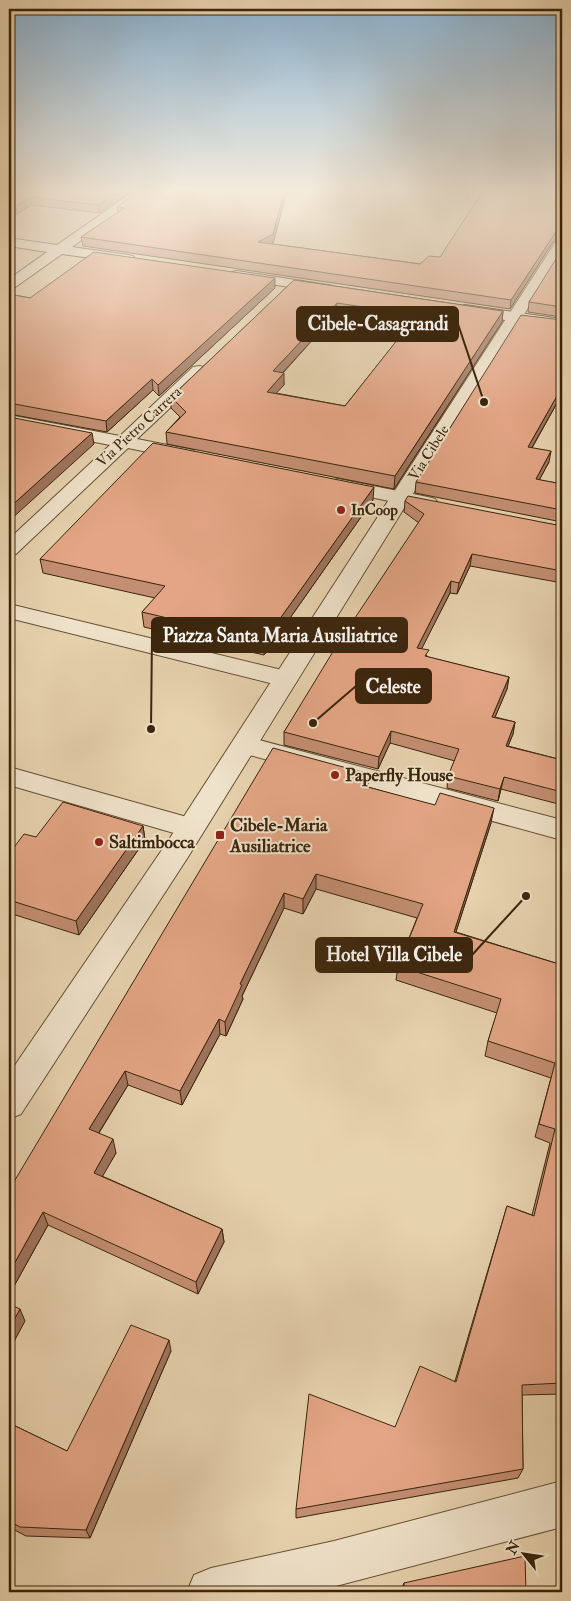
<svg xmlns="http://www.w3.org/2000/svg" width="571" height="1601" viewBox="0 0 571 1601" font-family="'IM FELL Double Pica',serif">
	<rect width="100%" height="100%" fill="#e7d2ae"/>
	<filter id="stains"><feTurbulence type="fractalNoise" baseFrequency=".004" numOctaves="4"/><feColorMatrix values="0 0 0 0 .2 0 0 0 0 .09 0 0 0 0 .02 0 0 0 .5 -.17"/></filter>
	<radialGradient id="worn" r=".72"><stop offset=".6" stop-color="#630" stop-opacity="0"/><stop offset="1" stop-color="#630" stop-opacity=".3"/></radialGradient>
	<g fill="none" stroke-linecap="round" stroke-linejoin="round">
		<g stroke="#655034" stroke-width="2">
			<path id="minor" d="M469,192H481L477,200L473,201L467,197Z
				M199,366L205,367L207,371L205,375L137,439L193,450L195,454L193,458L186,460L128,448L16,554L9,556V539L110,445L9,425V415L120,436L193,367Z
				M338,479L428,497L435,499L438,503L435,507L428,509L331,489L328,485L331,481Z
				M9,604L286,671L295,674L298,679L295,684L286,687L9,618Z
				M244,736L562,820V840L235,751L231,745L235,739Z
				M9,767L201,821L205,828L201,835L191,838L9,785Z"/>
		</g>
		<g stroke="#655034" stroke-width="2">
			<path id="tertiary" d="M562,239V253L188,857L21,1114L9,1119V1074L168,841L555,243Z
				M562,1481V1527L313,1592H187L194,1575L211,1568L334,1541Z"/>
		</g>
		<g stroke="#3a250c" stroke-width="2">
			<path id="secondary" d="M133,192H147L72,247L128,255L133,256L135,259L133,262L128,263L62,254L14,288L9,289V279L47,252L9,246V238L57,245Z
				M237,271L328,285L333,286L335,289L333,292L328,293L232,278L230,275L232,272Z
				M465,305L562,319V329L460,313L457,310L460,307Z"/>
		</g>
		<use href="#minor" fill="#efe2ca" fill-rule="evenodd"/>
		<use href="#tertiary" fill="#efe2ca" fill-rule="evenodd"/>
		<use href="#secondary" fill="#efe2ca" fill-rule="evenodd"/>
	</g>
	<path fill="#c38e72" stroke="#3a250c" fill-rule="evenodd" d="M9,192H130L99,213L31,205L17,214L9,213Z
		M138,192L273,243L272,244L420,264L440,257L562,192V238L553,242L510,309L83,246L81,237L118,213L117,207Z
		M562,259V317L528,312L529,302Z
		M294,280L503,311L502,322L394,489L167,444L166,432L180,417L171,408V397ZM336,314L409,325L345,406L276,393L284,385L283,373Z
		M275,288L159,396L153,390L107,432L9,414V294L30,298Z
		M562,320V394L532,448L549,462L539,480L562,484V522L415,493L416,482Z
		M373,500L264,655L144,627L142,612L155,598L43,573L40,559Z
		M405,501L562,526V583L470,566L457,594L450,593L421,649L428,657L509,677L507,689L495,717L515,722L513,734L508,746L562,760V805L501,789L498,801L447,788L448,776L455,761L390,743L378,769L284,745V732L419,523L404,512Z
		M369,774L368,787L491,823L456,932L562,965V1394L522,1395L523,1469L518,1478L296,1518V1509L395,1427L455,1381L507,1206L532,1215L550,1143L535,1137L551,1078L485,1056L488,1041L497,1013L396,980L398,966L417,918L316,889L303,914L284,908L242,996L243,999L226,1036L220,1034L182,1105L128,1085L99,1133L116,1153L102,1176L222,1229L224,1242L198,1294L48,1225L9,1295V1190Z
		M143,826L145,840L79,935L9,913V854L36,837Z
		M171,1351L90,1538L26,1536L9,1527V1423L67,1451Z
		M404,1583L526,1592H401V1590Z"/>
	<path fill="#9f745d" stroke="#3a250c" d="M117,192H130L99,213L98,205Z
		M284,192H287L273,243L258,251V242Z
		M30,197L31,205L17,214L16,206Z
		M562,230V238L553,242L510,309L511,300L555,233Z
		M275,278V288L159,396L158,385Z
		M337,303L336,314L273,383V371Z
		M503,311L502,322L394,489L395,476Z
		M284,373V385L267,403V392Z
		M152,379L153,390L107,432L106,421Z
		M562,387V394L526,458L528,447Z
		M92,433L94,444L9,521V508Z
		M551,451L549,462L534,490L536,479Z
		M374,487L373,500L264,655V641Z
		M472,554L470,566L457,594L459,583Z
		M451,581L450,593L416,660L417,648Z
		M509,677L507,689L490,729L492,717Z
		M515,722L513,734L503,758L506,746Z
		M391,731L390,743L378,769L379,757Z
		M369,774L368,789L364,786Z
		M504,777L498,801L500,789Z
		M494,808L491,823L451,947L454,932Z
		M143,826L145,840L79,935L76,921Z
		M316,874V889L303,914V899Z
		M284,893V908L242,996L243,999L226,1036L225,1022L240,984Z
		M219,1019L220,1034L182,1105L180,1091Z
		M125,1071L128,1085L93,1142L89,1129Z
		M113,1139L116,1153L97,1186L94,1173Z
		M43,1212L48,1225L9,1295V1273Z
		M222,1229L224,1242L198,1294L196,1282Z
		M20,1309L25,1321L9,1351V1329Z
		M169,1340L171,1351L90,1538L86,1530Z"/>
	<path fill="#e3a585" stroke="#3a250c" fill-rule="evenodd" d="M9,192H117L98,205L30,197L16,206L9,205Z
		M138,192H284L273,234L258,242L420,264L429,256L440,257L470,211L483,192H562V230L555,233L511,300L81,237L124,208L117,207Z
		M94,252L275,278L158,385L152,379L106,421L9,403V294L30,298Z
		M556,259H562V307L529,302Z
		M294,280L503,311L395,476L166,432L186,412L171,397ZM337,303L417,315L345,406L267,392L284,373L273,371Z
		M521,315L562,320V387L528,447L551,451L536,479L562,484V510L416,482Z
		M9,417L92,433L9,508Z
		M153,443L374,487L264,641L142,612L165,586L40,559Z
		M408,496L562,526V571L472,554L459,583L451,581L417,648L429,650L425,656L509,677L492,717L515,722L506,746L562,760V792L504,777L500,789L448,776L459,749L391,731L379,757L284,732L337,645L424,514L405,501Z
		M273,748L369,774L364,786L435,805L440,793L494,808L454,932L562,965V1383L522,1385L523,1469L296,1509L309,1394L395,1427L420,1366L456,1382L507,1206L534,1216L555,1129L539,1124L555,1063L488,1041L501,999L398,966L423,904L316,874L303,899L284,893L240,984L242,985L225,1022L219,1019L180,1091L125,1071L89,1129L113,1139L94,1173L222,1229L196,1282L43,1212L9,1273V1190Z
		M63,802L143,826L76,921L9,900V854L24,834L36,837Z
		M9,1304L20,1309L9,1329Z
		M131,1325L169,1340L86,1530L20,1527L9,1521V1423L67,1451Z
		M525,1556L526,1592H404V1583Z"/>
	<linearGradient id="sky" x2="0" y2="1"><stop stop-color="#8ab4d4"/><stop offset="0.46" stop-color="#f4ebdb"/><stop offset="1" stop-color="#f4ebdb" stop-opacity="0"/></linearGradient>
	<rect width="571" height="416" fill="url(#sky)"/>
	<g fill="#8f2418" stroke="#efe2ca" stroke-width="2">
		<circle cx="341" cy="510" r="5"/>
		<circle cx="335" cy="775" r="5"/>
		<rect x="215" y="830" width="10" height="10" rx="2.5"/>
		<circle cx="99" cy="842" r="5"/>
	</g>
	<g text-anchor="middle" dominant-baseline="central" stroke-width="4" stroke-linejoin="round" paint-order="stroke">
		<g font-size="15" fill="#3a250c" stroke="#efe2ca">
			<text transform="translate(139 427) rotate(-43)">Via Pietro Carrera</text>
			<text transform="translate(429 453) rotate(-58)">Via Cibele</text>
		</g>
		<g font-size="15" font-weight="bold" fill="#3a250c" stroke="#efe2ca" text-anchor="start">
			<text x="351" y="510">InCoop</text>
		</g>
		<g font-size="18" font-weight="bold" fill="#3a250c" stroke="#efe2ca" text-anchor="start">
			<text x="345" y="775">Paperfly House</text>
			<text x="230" y="825">Cibele-Maria<tspan x="230" dy="21">Ausiliatrice</tspan></text>
			<text x="109" y="842">Saltimbocca</text>
		</g>
	</g>
	<path fill="none" stroke="#3a250c" stroke-width="2" d="M484 402L458 324M151 729L152 635M313 723L356 686M526 896L472 955"/>
	<g fill="#3a250c" stroke="#efe2ca" stroke-width="2">
		<circle cx="484" cy="402" r="5"/>
		<circle cx="151" cy="729" r="5"/>
		<circle cx="313" cy="723" r="5"/>
		<circle cx="526" cy="896" r="5"/>
	</g>
	<g fill="#3a250c" stroke="#3a250c" stroke-width="2">
		<rect x="297" y="307" width="161" height="34" rx="5"/>
		<rect x="152" y="618" width="255" height="34" rx="5"/>
		<rect x="356" y="669" width="75" height="34" rx="5"/>
		<rect x="316" y="938" width="156" height="34" rx="5"/>
	</g>
	<g font-size="19" text-anchor="middle" font-weight="bold" fill="#fff">
		<text x="378" y="330">Cibele-Casagrandi</text>
		<text x="280" y="642">Piazza Santa Maria Ausiliatrice</text>
		<text x="393" y="693">Celeste</text>
		<text x="394" y="961">Hotel Villa Cibele</text>
	</g>
	<rect width="571" height="1601" fill="none" stroke="#e7d2ae" stroke-width="30"/>
	<rect x="10" y="10" width="551" height="1581" fill="none" stroke="#3a250c" stroke-width="2.5"/>
	<rect x="15" y="15" width="541" height="1571" fill="none" stroke="#3a250c"/>
	<g transform="translate(524 1554) rotate(300)" stroke="#efe2ca" stroke-width="4" paint-order="stroke">
	<path d="M0-4L9 19L0 12L-9 19Z" fill="#3a250c"/>
	<text y="-8" font-size="14" font-weight="bold" text-anchor="middle" fill="#3a250c">N</text>
	</g>
	<rect width="100%" height="100%" filter="url(#stains)"/>
	<rect width="100%" height="100%" fill="url(#worn)"/>
</svg>
